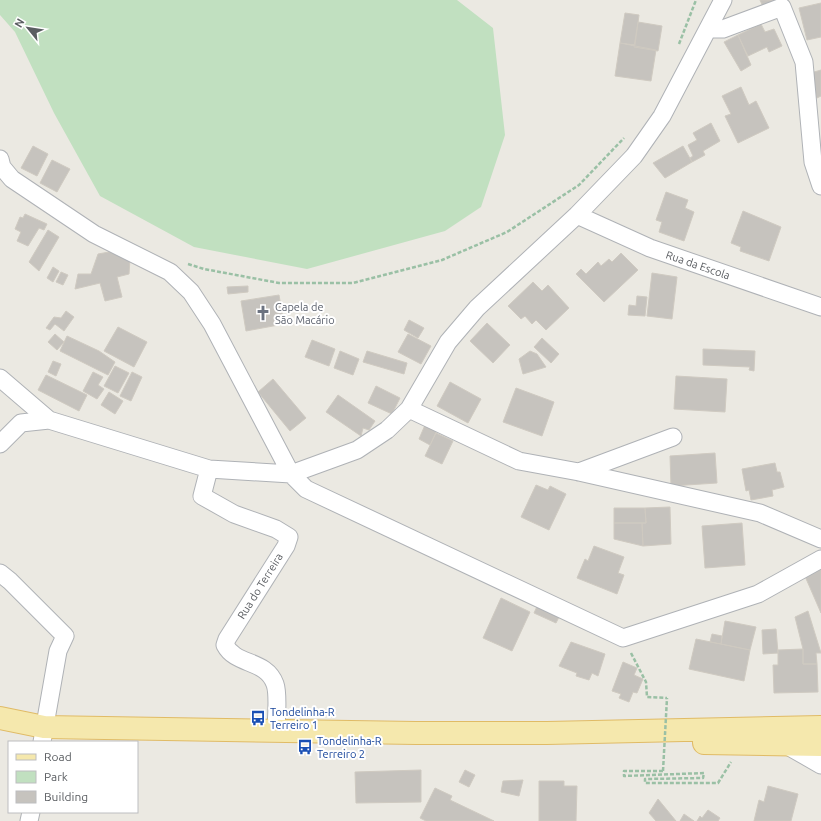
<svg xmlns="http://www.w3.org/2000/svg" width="821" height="821" viewBox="0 0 821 821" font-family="Ubuntu,sans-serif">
	<rect width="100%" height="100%" fill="#ebe9e2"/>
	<path fill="#c1e0c0" d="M0,0H457L493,28L505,135L481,207L445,231L307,269L194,247L100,196L54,113L15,32L0,15Z"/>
	<path fill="#c6c3be" stroke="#cfcac1" d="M760,0H776L763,7Z
		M821,3V37L807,40L799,8Z
		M625,13L639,15L635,45L620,43Z
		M638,22L662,26L658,51L634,47Z
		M761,24L765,32L774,29L782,46L769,52L767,47L748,56L738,35Z
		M738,35L751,65L741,71L724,42Z
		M620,43L656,50L651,81L615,76Z
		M821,70V96L817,98L811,75L814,74V72Z
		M741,87L749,105L756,101L769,128L738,143L725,116L731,114L722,96Z
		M711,123L720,141L703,151L705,155L692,162L690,158L693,156L688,145L697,140L693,133Z
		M33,146L48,154L37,176L21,168Z
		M683,146L692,162L665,178L653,163Z
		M52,160L70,169L57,192L40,183Z
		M666,192L688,200L685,208L694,212L684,241L659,232L662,222L656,220Z
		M743,211L781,227L769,261L740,251L741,247L731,243Z
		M25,214L47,224L44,230L39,228L28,246L17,241L21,232L15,229L20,217L23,218Z
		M48,230L59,237L39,271L29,262Z
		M109,252L130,259L129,274L117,277L122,297L105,301L100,283L75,289L78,274H91L98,254Z
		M621,253L638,270L604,302L576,274L581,269L586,274L598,262L601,266L609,259L612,262Z
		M53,267L59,271L53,282L47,278Z
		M61,272L68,275L63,285L56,282Z
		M652,273L677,277L672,319L647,316Z
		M533,282L542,291L548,285L569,308L546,330L536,320L532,324L525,316L521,319L508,306Z
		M248,286V292L228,294L227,287Z
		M279,295L284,324L246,331L241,301Z
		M637,296L647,297L645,316L628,315L629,305L636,306Z
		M66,311L74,317L64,331L55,324L50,330L46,328L54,317L61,318Z
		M409,320L424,328L418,338L404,330Z
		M487,323L510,345L493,363L470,341Z
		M118,327L147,342L134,367L104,351Z
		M55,334L64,342L57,350L48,342Z
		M408,334L431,346L421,364L398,352Z
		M67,336L99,351L115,362L108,375L60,351Z
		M542,338L559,354L551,363L534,347Z
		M312,340L335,349L329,366L305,357Z
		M703,349L755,351L754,371L749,370L750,367L703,365Z
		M340,351L359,359L353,375L334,368Z
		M367,351L407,363L404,374L363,362Z
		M530,351L537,354L546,367L523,374L519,359Z
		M53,361L61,364L56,376L48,372Z
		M115,366L129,373L118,393L104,386Z
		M93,372L103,377L98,385L104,389L97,399L83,391Z
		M132,372L142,377L131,401L120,396Z
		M46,375L87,395L79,411L38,390Z
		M676,376L727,379L725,412L674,409Z
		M273,379L306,418L290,431L258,392Z
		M450,382L481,399L468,423L437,406Z
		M376,386L400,398L392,414L368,403Z
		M516,388L554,402L542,436L503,422Z
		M109,392L123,401L115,414L101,405Z
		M338,395L375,421L369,430L363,428L361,436L326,412Z
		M425,425L437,430L430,445L419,439Z
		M436,433L453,441L442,464L425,456Z
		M715,453L717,483L671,486L670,456Z
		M775,463L777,472H780L784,487L772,490L773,496L751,500L749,490L746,491L742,469Z
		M536,485L548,490L550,486L566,494L549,530L521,517Z
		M670,507L671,544L643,546L642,523H646L645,508Z
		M614,508H645L646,523H614Z
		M614,523H642L643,546L614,539Z
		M742,523L745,565L705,568L702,526Z
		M594,546L624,557L618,573L624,575L617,594L577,578L585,559L588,561Z
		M821,567V613L804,574Z
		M501,598L530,612L512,651L483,638Z
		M539,602L561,613L556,623L534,613Z
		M808,611L821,653H816L817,664H803V649L795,617Z
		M725,621L756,627L750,650L721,644Z
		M776,629L778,653L763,654L762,630Z
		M712,634L722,636L721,644L710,642Z
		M696,639L750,650L744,681L689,669Z
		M571,642L605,654L598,676L592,673L589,680L576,676L577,673L559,666Z
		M803,649V664H817L818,692L774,693L773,665H778V650Z
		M623,662L637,668L634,675L643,679L637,693L633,692L629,702L619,698L621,694L612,691Z
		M421,770V802L356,803L355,772Z
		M465,770L475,775L469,787L459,782Z
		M523,780L519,796L501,792L503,781Z
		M539,781H564V786H577L576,821H539Z
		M768,786L798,794L791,821H754L759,800L764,802Z
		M435,788L452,796L450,800L494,821H426L420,818Z
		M658,799L676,821H656L649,813Z
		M708,810L720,818L718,821H697L700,816L702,818Z
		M684,814L694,821H680Z"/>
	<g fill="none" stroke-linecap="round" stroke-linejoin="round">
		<g stroke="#afb2b6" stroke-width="19">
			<path id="minor" d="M708,29H723L782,7L804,62L813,162L821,186
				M0,159L2,167L12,179L94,234L170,272L191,292L212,324L291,474L306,489L623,638L758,594L821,559
				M577,215L650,248L821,307
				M0,378L49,420L209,469L291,474L357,450L387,430L409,409L448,342L477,308L577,215L634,156L662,116L723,0
				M409,409L519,461L579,472L760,513L821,539
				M0,444L21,423L49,420
				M209,469L202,496L234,514L276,529L289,537L286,546L227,639L225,645C236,666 266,659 275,684C279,695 276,719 276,731
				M579,472L673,437
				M0,573L10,581L65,636L58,651L42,742
				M786,745L821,765
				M29,821L31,812"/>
		</g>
		<g stroke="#e0bb66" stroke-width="24">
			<path id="major" d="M0,718L44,727L416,733H547L821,727
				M704,743L821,745"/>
		</g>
		<path stroke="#9ac0a5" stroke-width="2.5" stroke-dasharray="4 2" stroke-linecap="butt" d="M679,44L696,0
			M188,264L204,269L279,283H353L442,260L507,232L579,185L624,138
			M631,653L646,682L647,697L667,698
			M663,771H624V776L704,773L703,778L645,779V783H718L731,762"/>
		<use href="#minor" stroke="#fff" stroke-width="17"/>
		<use href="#major" stroke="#f5e8ad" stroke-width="22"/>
		<path stroke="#9ac0a5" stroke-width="2.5" stroke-dasharray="4 2" stroke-linecap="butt" d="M663,771L667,698"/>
	</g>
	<defs>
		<g id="church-bare" transform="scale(1.2)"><path d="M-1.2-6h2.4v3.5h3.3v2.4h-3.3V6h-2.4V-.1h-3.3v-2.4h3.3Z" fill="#6b7280" stroke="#fff" stroke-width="2.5" paint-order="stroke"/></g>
		<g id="bus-bare" transform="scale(1.2)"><path d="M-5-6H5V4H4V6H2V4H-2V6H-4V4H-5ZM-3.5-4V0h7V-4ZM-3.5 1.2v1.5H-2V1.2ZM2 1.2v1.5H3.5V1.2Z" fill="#1a4fb4" stroke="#fff" stroke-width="2.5" paint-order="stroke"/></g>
	</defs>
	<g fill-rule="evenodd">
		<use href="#church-bare" x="263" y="313"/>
		<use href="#bus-bare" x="258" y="718"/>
		<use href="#bus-bare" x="305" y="747"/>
	</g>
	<g text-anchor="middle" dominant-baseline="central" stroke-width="4" stroke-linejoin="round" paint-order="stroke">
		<g font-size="11" fill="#5a5d61" stroke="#fff">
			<text transform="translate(698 265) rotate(19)">Rua da Escola</text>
			<text transform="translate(260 586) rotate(-58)">Rua do Terreira</text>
		</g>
		<g font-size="11" fill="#5b616d" stroke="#fff" text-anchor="start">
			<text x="275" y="307">Capela de<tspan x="275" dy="13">São Macário</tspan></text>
		</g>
		<g font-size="11" fill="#164399" stroke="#fff" text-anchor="start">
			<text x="270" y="712">Tondelinha-R<tspan x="270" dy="13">Terreiro 1</tspan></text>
			<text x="317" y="741">Tondelinha-R<tspan x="317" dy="13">Terreiro 2</tspan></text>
		</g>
	</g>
	<rect x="8" y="741" width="130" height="72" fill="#ffffff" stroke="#bdbec0"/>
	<rect x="16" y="754" width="20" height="6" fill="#f5e8ad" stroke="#bdbec0"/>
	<text x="44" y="761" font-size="12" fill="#5a5d61">Road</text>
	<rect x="16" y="771" width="20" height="12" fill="#c1e0c0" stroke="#bdbec0"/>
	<text x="44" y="781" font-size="12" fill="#5a5d61">Park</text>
	<rect x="16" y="791" width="20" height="12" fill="#c6c3be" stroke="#bdbec0"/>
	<text x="44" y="801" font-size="12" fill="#5a5d61">Building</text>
	<g transform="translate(28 28) rotate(300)" stroke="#ffffff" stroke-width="3" paint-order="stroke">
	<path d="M0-3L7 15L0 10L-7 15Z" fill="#5a5d61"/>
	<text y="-6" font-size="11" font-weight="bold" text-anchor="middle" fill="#5a5d61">N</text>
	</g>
</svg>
